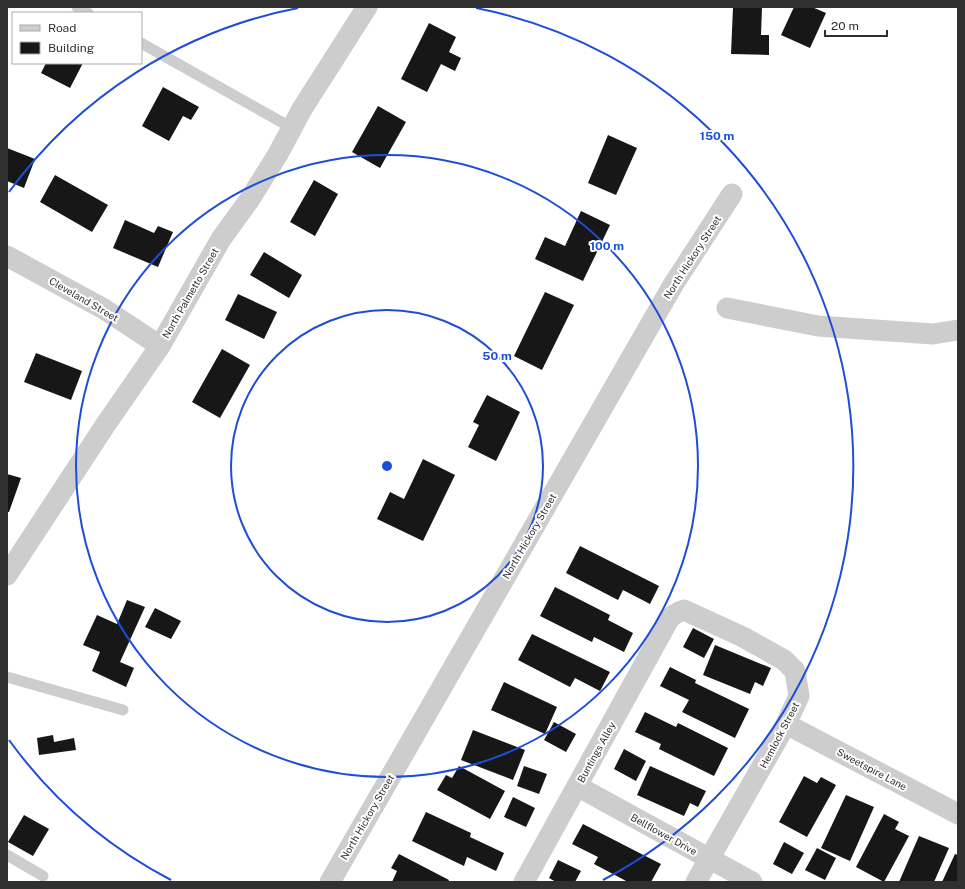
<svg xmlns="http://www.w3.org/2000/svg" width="965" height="889" viewBox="0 0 965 889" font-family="'Public Sans',sans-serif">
	<rect width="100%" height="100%" fill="#fff"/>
	<path fill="#171717" d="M733,7H762L761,35H769V55L731,54Z
		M794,7H812L826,13L810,48L781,35Z
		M429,23L456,37L449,52L461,58L455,71L441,64L427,92L401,79Z
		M46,63H83L70,88L41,73Z
		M163,87L199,107L191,120L183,116L169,141L142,126Z
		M378,106L406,122L380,168L352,152Z
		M608,135L637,148L616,195L588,183Z
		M7,148L35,159L24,188L7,181Z
		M55,175L108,205L92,232L40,202Z
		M314,180L338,194L315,236L290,222Z
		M581,211L610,225L583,281L535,259L545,237L565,246Z
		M125,220L154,233L158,226L173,232L158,267L113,248Z
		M264,252L302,275L289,298L250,275Z
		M545,292L574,305L542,370L514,356Z
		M238,294L277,312L264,339L225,320Z
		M222,349L250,365L220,418L192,402Z
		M36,353L82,371L71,400L24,382Z
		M487,395L520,412L496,461L468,447L479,425L473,422Z
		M423,459L455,475L423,541L377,519L390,492L404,499Z
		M7,474L21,478L9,512H7Z
		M580,546L659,586L650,604L623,590L618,600L566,573Z
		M555,587L610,615L608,620L633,633L624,652L594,637L592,642L540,616Z
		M127,600L145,607L120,662L134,668L126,687L92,671L100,652L83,645L97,615L117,624Z
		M155,608L181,621L171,639L145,627Z
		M693,628L714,639L704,658L683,647Z
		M532,634L610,672L600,691L575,678L570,687L518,660Z
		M715,645L771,668L763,686L755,682L750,694L703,675Z
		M670,667L696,680L695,683L749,709L735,738L682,712L689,700L660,686Z
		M504,682L557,707L545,734L491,710Z
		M645,712L676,727L678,723L728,748L714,776L659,749L661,744L635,732Z
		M554,722L576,734L566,752L544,740Z
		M473,730L525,750L513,780L461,760Z
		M53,735L54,742L74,738L76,750L39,755L37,738Z
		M624,749L646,761L636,781L614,769Z
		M459,766L505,791L490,819L437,790L446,775L452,778Z
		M524,766L547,774L539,794L517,786Z
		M650,766L706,791L698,807L690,803L684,816L637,795Z
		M804,776L817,783L821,777L836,785L807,837L779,822Z
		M846,795L874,807L850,861L821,848Z
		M513,797L535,808L526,827L504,817Z
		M426,812L471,833L470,837L504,853L496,871L467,857L464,866L412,841Z
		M884,814L899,822L895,829L909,836L884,882L856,867Z
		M24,815L49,829L33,856L8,842Z
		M583,824L661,864L651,882H628L594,864L598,857L572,844Z
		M919,836L949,848L934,882H899Z
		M784,842L804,853L792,874L773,864Z
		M817,848L836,858L825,880L805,870Z
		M399,854L449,880L448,882H392L397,871L391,868Z
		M955,854L958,855V882H942Z
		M558,860L581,871L575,882H556L549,878Z"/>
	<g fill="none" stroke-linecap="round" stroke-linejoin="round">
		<path stroke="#cdcdcd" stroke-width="11" d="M77,7L88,13
			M141,43L292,128
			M7,677L123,710
			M7,855L43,876"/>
		<path stroke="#cdcdcd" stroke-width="21" d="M7,256L104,309L160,346
			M727,308L818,326L933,334L958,330
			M7,575L106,424L160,346L221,239L250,199L278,154L302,109L367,7
			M786,724L958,814
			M577,786L752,882
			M330,882L673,285L732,194
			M524,882L668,621C672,615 677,612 684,610L743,637L784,660L795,671L799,696L786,724L696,882"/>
	</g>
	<g fill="none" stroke="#1d4ed8" stroke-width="2">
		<circle cx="387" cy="466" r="156"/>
		<circle cx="387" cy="466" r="311"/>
		<path d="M171 880A467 467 0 0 1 9 740M9 192A467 467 0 0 1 298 8M476 8A467 467 0 0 1 603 880"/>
	</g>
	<g text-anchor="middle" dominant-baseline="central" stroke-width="4" stroke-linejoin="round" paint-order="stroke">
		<g font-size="10" fill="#303030" stroke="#fff">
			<text transform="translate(692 257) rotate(-57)">North Hickory Street</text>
			<text transform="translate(190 293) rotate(-60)">North Palmetto Street</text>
			<text transform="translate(84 299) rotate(30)">Cleveland Street</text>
			<text transform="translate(529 536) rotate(-60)">North Hickory Street</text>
			<text transform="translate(779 735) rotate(-62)">Hemlock Street</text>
			<text transform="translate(596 752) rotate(-61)">Buntings Alley</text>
			<text transform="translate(872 769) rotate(28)">Sweetspire Lane</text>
			<text transform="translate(367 817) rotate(-60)">North Hickory Street</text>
			<text transform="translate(664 834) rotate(29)">Bellflower Drive</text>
		</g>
	</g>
	<circle cx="387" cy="466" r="6" fill="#1d4ed8" stroke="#fff" stroke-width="2"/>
	<g font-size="12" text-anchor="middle" font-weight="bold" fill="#1d4ed8" stroke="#fff" stroke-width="4" stroke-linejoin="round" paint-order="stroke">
		<text x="717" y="140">150 m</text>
		<text x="607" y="250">100 m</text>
		<text x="497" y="360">50 m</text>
	</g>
	<rect width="965" height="889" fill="none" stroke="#303030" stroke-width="16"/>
	<rect x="12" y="12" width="130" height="52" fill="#ffffff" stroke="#acacac"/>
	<rect x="20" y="25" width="20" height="6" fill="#cdcdcd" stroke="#acacac"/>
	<text x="48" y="32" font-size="12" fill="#303030">Road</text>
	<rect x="20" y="42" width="20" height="12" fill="#171717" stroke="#acacac"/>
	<text x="48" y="52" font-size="12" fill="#303030">Building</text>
	<path d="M825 30v6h62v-6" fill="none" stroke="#303030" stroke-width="2"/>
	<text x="831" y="30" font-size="12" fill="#303030" stroke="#ffffff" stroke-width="3" paint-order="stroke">20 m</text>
</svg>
